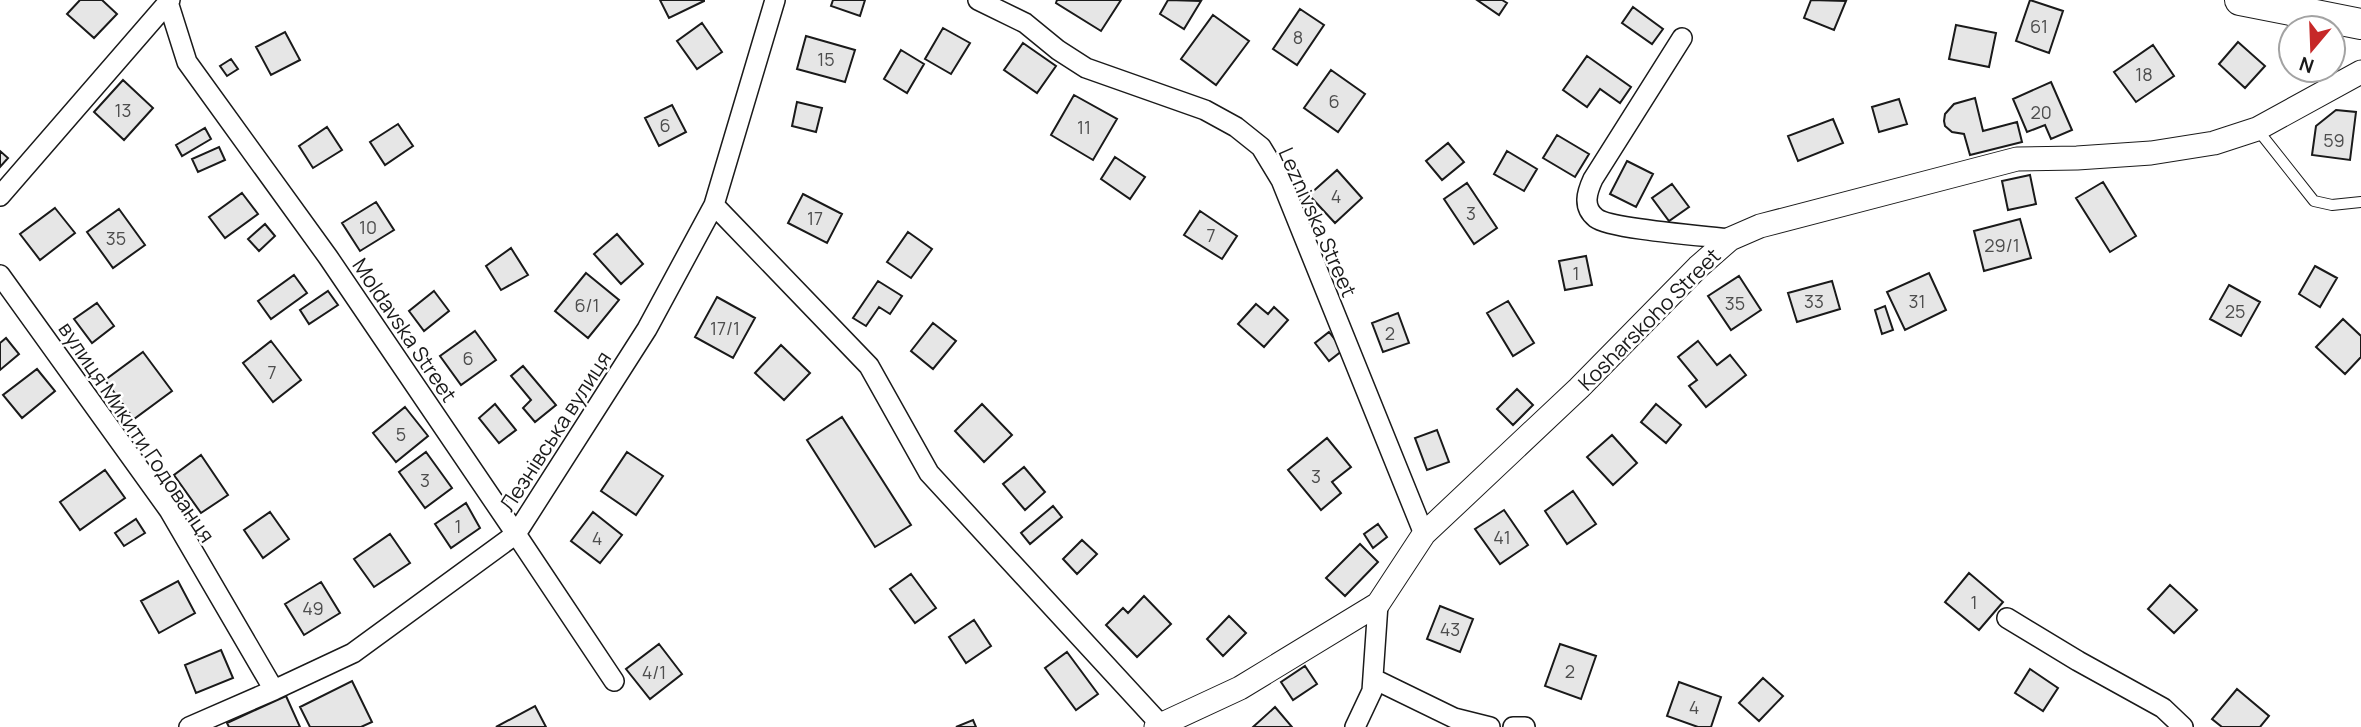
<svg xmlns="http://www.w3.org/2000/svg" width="2361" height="727" viewBox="0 0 2361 727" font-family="Manrope,sans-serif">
	<rect width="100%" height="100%" fill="#fff"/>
	<path fill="#e6e6e6" stroke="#1a1a1a" stroke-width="2" d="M80,0H102L117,14L94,38L67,14Z
		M660,0H704V1L669,18Z
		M833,0H865L860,16L831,6Z
		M1057,0H1121L1101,31L1056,3Z
		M1168,0L1201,1L1184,29L1160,14Z
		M1477,0H1502L1507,3L1499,15Z
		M1811,0L1846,1L1834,30L1804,18Z
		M2030,0L2063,11L2049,53L2016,41Z
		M1633,7L1663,29L1652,44L1622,23Z
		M1300,9L1324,25L1297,65L1273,49Z
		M1213,15L1249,41L1216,85L1181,59Z
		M702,23L722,52L697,69L677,41Z
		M1956,25L1996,33L1989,67L1949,59Z
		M943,28L970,43L951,74L925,59Z
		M285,32L300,60L271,75L256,47Z
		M806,36L855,50L845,82L797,69Z
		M2238,42L2265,66L2245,88L2219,64Z
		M1023,43L1056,66L1037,93L1004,70Z
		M2153,45L2174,76L2136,102L2114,72Z
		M901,50L924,64L907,93L884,79Z
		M1587,56L1631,87L1620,103L1600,89L1587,107L1563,90Z
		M231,59L238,69L227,76L220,66Z
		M1331,70L1365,94L1338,132L1304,108Z
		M123,80L153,108L124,140L94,112Z
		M2051,82L2072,130L2051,139L2045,125L2027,132L2013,99Z
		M1074,95L1117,119L1093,160L1051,135Z
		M1975,98L1983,131L2017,122L2022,142L1970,155L1964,134L1952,132L1945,126L1944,121L1945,114L1954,104Z
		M1899,99L1907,124L1879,132L1872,107Z
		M797,102L822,108L816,132L792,126Z
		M672,105L686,132L659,146L645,118Z
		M2336,110L2356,112L2350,160L2312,155L2316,126Z
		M1833,119L1843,143L1798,161L1788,136Z
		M398,124L413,146L385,165L370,142Z
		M327,127L342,150L313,168L299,146Z
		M205,128L211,139L182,156L176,145Z
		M1557,135L1589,154L1575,177L1543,158Z
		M1448,143L1464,162L1442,180L1426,161Z
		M219,147L225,160L198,172L192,159Z
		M0,151L8,158L0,167Z
		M1507,151L1537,169L1524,191L1494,174Z
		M1115,157L1145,177L1130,199L1101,179Z
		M1627,161L1653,174L1636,207L1610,194Z
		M1337,170L1362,198L1335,223L1309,195Z
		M2030,175L2036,204L2008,210L2002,181Z
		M2103,182L2136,236L2110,252L2076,198Z
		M1467,183L1497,228L1474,244L1444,199Z
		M1672,184L1689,207L1669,221L1652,198Z
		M242,193L258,214L225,238L209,217Z
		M803,194L842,214L827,243L788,223Z
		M376,202L394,230L360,251L342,223Z
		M55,208L75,233L40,260L20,234Z
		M119,209L145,245L113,268L87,232Z
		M1200,211L1237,236L1222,259L1184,235Z
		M2020,219L2031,258L1984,271L1974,231Z
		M265,224L275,236L259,251L248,239Z
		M908,232L932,249L911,278L887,262Z
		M617,234L643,264L621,284L594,254Z
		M511,248L528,275L501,290L486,266Z
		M1586,256L1592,285L1565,290L1559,261Z
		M2315,266L2337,278L2320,307L2299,294Z
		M586,273L619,300L588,338L555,311Z
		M1929,273L1946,310L1905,330L1887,292Z
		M294,275L307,293L271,319L258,301Z
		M1739,276L1761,310L1731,330L1708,296Z
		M878,281L902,296L890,314L879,307L866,326L853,318Z
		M1832,281L1840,309L1797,322L1788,293Z
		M2229,285L2260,302L2241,336L2210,319Z
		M328,291L338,305L309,324L300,310Z
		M434,291L449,311L424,331L409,311Z
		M717,297L755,318L733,358L695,337Z
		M1508,301L1534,343L1513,356L1487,313Z
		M97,303L114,326L92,343L74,319Z
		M1256,304L1268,314L1274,307L1288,320L1264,347L1238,324Z
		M1885,306L1893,330L1882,334L1875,310Z
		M1398,313L1409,343L1383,352L1372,323Z
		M2343,319L2361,336V357L2345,374L2316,347Z
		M933,323L956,341L933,369L911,351Z
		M475,331L496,360L461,385L440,356Z
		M1329,332L1343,350L1329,361L1315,343Z
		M6,338L19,354L0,370V343Z
		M271,341L301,380L273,402L243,363Z
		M1698,341L1717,365L1730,355L1746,375L1706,407L1689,386L1697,380L1678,357Z
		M781,345L810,373L784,400L755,373Z
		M143,352L172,391L134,419L105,380Z
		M523,366L556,405L535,422L523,408L531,400L511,376Z
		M37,369L55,391L22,418L3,395Z
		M1517,389L1533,405L1513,425L1497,409Z
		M495,404L516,430L499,443L479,418Z
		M982,404L1012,435L984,462L955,431Z
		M1656,404L1681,425L1666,443L1641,422Z
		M405,407L428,436L396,462L373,433Z
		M842,417L911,525L875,547L807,440Z
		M1437,430L1449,462L1427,470L1415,438Z
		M1612,435L1637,463L1613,485L1587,457Z
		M1327,438L1351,467L1332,482L1341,493L1321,510L1288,470Z
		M426,452L452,488L425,508L399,472Z
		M627,452L663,476L636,515L601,491Z
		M201,455L228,495L201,513L174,475Z
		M1024,467L1045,492L1025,510L1003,484Z
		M105,470L125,498L80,530L60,502Z
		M1573,491L1596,524L1567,544L1545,511Z
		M466,503L480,528L451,548L435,524Z
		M1053,506L1062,517L1030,544L1021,533Z
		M1504,510L1528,545L1500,564L1475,529Z
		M270,512L289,539L263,558L244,530Z
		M593,512L622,535L600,563L571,541Z
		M136,519L145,533L124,546L115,533Z
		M1378,524L1387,537L1373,548L1364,534Z
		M390,534L410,563L374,587L354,559Z
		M1082,540L1097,554L1077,574L1063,559Z
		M1360,544L1378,562L1345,596L1326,578Z
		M1969,573L2003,602L1979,630L1945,602Z
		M911,574L936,608L915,623L890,589Z
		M178,581L195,613L159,633L141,601Z
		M321,582L340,613L304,635L285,604Z
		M2170,585L2197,610L2174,633L2148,609Z
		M1144,596L1171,624L1137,657L1106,625L1123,608L1128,613Z
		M1440,606L1473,619L1460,652L1427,639Z
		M1229,616L1246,633L1223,656L1207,639Z
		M974,620L991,646L966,663L949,637Z
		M659,644L682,674L650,699L626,669Z
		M1560,644L1596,656L1581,699L1545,686Z
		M221,650L233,678L196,693L185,665Z
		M1067,652L1098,694L1076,710L1045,668Z
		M1305,666L1317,684L1293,700L1281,682Z
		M2030,669L2058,688L2043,711L2015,693Z
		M1763,678L1783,696L1759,721L1739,703Z
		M352,681L372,722L361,727H310L300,707Z
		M1679,682L1721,697L1711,727H1698L1667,716Z
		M2237,689L2269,716L2260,727H2222L2212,719Z
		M286,696L300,727H229L227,723Z
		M535,706L546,727H496Z
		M1275,707L1292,727H1253Z
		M973,720L976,727H956Z"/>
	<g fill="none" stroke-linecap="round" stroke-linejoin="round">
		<g stroke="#1a1a1a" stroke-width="12">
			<path id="service" d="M2257,129L2314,201L2332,205L2361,202"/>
		</g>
		<g stroke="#1a1a1a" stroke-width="22">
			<path id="minor" d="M978,0L1025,23L1058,50L1086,68L1205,110L1236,127L1261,147L1281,180L1424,534
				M168,2L187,62L328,257L516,534L614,681
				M1682,38L1593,179C1587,192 1582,207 1596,218C1610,229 1706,236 1730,239
				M0,196L170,0
				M714,205L869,366L929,473L1161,725
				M0,275L169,510L274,690
				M2007,618L2078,661L2163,708L2183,727
				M1374,679L1454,718L1490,727
				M189,727L274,690L353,653L516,534L647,329L714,205L775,0
				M1355,727L1372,691L1378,604
				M1513,727H1525"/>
		</g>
		<g stroke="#1a1a1a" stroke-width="25">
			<path id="tertiary" d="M1156,727L1240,688L1378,604L1424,534L1579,388L1698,267L1730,239L1760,226L2017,159L2077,158L2151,153L2214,143L2257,129L2361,72"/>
		</g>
		<g stroke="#1a1a1a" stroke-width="32">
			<path id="primary" d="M2240,0L2361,24"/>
		</g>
		<use href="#service" stroke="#fff" stroke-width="10"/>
		<use href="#minor" stroke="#fff" stroke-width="19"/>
		<use href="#tertiary" stroke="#fff" stroke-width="23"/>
		<use href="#primary" stroke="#fff" stroke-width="30"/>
	</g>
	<g text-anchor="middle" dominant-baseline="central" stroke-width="5" stroke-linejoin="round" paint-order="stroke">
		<g font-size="18" fill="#4d4d4d">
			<text x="2039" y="26">61</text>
			<text x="1298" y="37">8</text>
			<text x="826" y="59">15</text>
			<text x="2144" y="74">18</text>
			<text x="1334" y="101">6</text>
			<text x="123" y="110">13</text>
			<text x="2041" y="112">20</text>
			<text x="665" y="125">6</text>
			<text x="1084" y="127">11</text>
			<text x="2334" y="140">59</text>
			<text x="1336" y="196">4</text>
			<text x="1471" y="213">3</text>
			<text x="815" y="218">17</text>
			<text x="368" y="227">10</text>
			<text x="1211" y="235">7</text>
			<text x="116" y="238">35</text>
			<text x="2002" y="245">29/1</text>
			<text x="1576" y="273">1</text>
			<text x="1814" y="301">33</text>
			<text x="1917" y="301">31</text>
			<text x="1735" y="303">35</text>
			<text x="587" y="305">6/1</text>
			<text x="2235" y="311">25</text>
			<text x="725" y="328">17/1</text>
			<text x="1390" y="333">2</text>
			<text x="468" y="358">6</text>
			<text x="272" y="372">7</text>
			<text x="401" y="434">5</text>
			<text x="1316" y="476">3</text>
			<text x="425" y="480">3</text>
			<text x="458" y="526">1</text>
			<text x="1502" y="537">41</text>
			<text x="597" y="538">4</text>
			<text x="1974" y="602">1</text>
			<text x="313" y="608">49</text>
			<text x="1450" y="629">43</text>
			<text x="1570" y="671">2</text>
			<text x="654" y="672">4/1</text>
			<text x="1694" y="707">4</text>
		</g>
		<g font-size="21" fill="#1a1a1a" stroke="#fff">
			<text transform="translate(1318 222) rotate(66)">Leznivska Street</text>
			<text transform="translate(1649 319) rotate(-45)">Kosharskoho Street</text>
			<text transform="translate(405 330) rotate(56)">Moldavska Street</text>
			<text transform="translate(555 431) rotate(-57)">Лезнівська вулиця</text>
			<text transform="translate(137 432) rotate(56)">вулиця Микити Годованця</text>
		</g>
	</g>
	<g transform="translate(2312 49) rotate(199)"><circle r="33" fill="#ffffff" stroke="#a3a3a3" stroke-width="2"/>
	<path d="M0-5L12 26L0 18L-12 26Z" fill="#c62828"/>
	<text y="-10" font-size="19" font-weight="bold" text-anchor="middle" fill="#1a1a1a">N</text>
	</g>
</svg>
